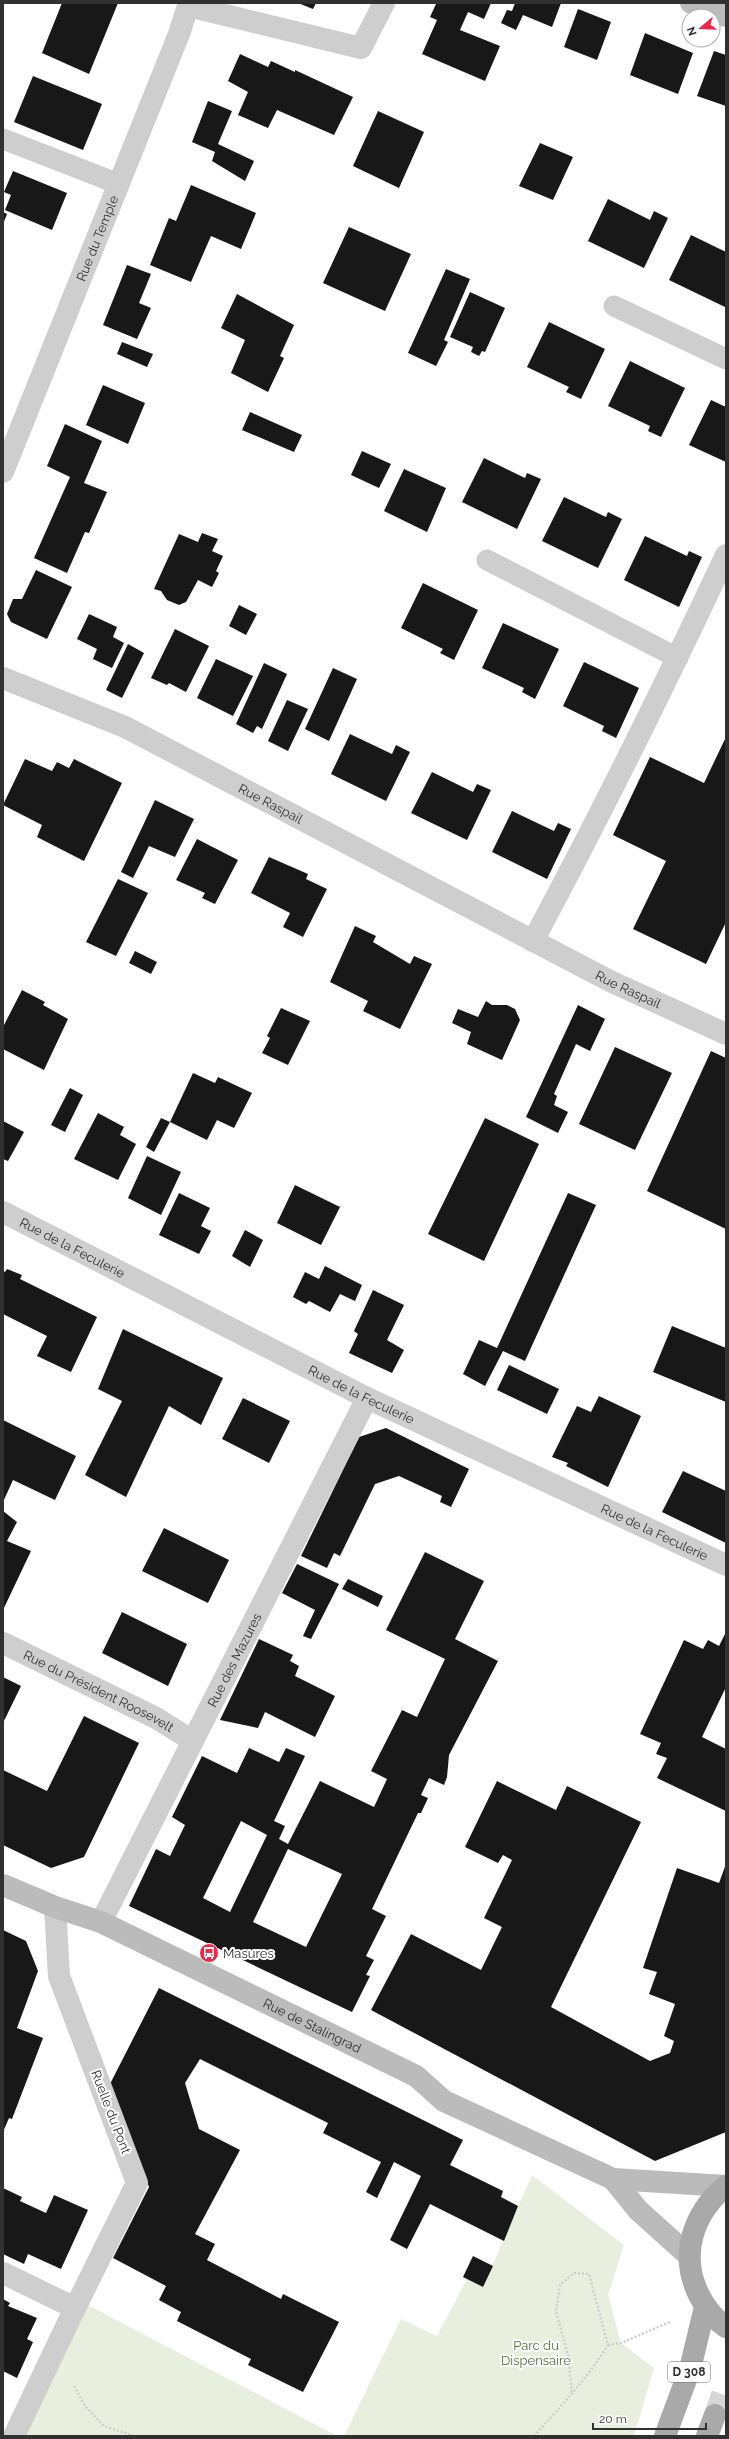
<svg xmlns="http://www.w3.org/2000/svg" width="729" height="2439" viewBox="0 0 729 2439" font-family="Raleway,sans-serif">
	<rect width="100%" height="100%" fill="#fff"/>
	<path fill="#e8efde" d="M532,2175L624,2245L608,2295L621,2343L654,2368L634,2436H344L401,2319L437,2336L467,2279L483,2287Z
		M88,2305L337,2436H23Z"/>
	<path fill="#181818" fill-rule="evenodd" d="M62,3H118L89,74L42,53Z
		M298,3H316L313,9Z
		M433,3H491L484,19L468,12L460,30L500,46L485,81L422,54L437,20L430,17L436,4Z
		M515,3H561L552,27L523,15L516,30L501,23L507,10L512,11Z
		M578,9L611,22L597,60L564,47Z
		M645,33L693,53L678,94L630,75Z
		M714,51L726,55V106L697,96Z
		M240,54L268,67L271,61L295,72V70L353,97L334,135L277,110L268,128L238,115L248,92L228,81Z
		M33,76L102,104L83,150L14,122Z
		M208,101L232,111L218,144L254,161L245,181L212,161L215,152L192,142Z
		M378,111L424,132L399,188L353,166Z
		M540,143L573,157L553,200L519,186Z
		M13,171L67,193L52,230L5,210L11,195L4,192Z
		M191,185L256,213L241,249L211,236L191,282L150,265L169,218L176,221Z
		M608,199L650,220L654,211L668,218L644,268L588,241Z
		M3,212L7,214L3,224Z
		M349,227L411,254L385,311L323,283Z
		M691,235L726,252L725,307L669,280Z
		M127,265L151,274L139,303L151,308L137,339L103,325Z
		M446,269L470,279L444,340L448,342L436,366L408,353Z
		M470,292L505,308L485,352L482,351L479,356L471,352L473,347L450,337Z
		M237,294L294,325L280,356L284,358L268,392L231,373L245,340L221,328Z
		M549,322L605,349L581,399L566,392L569,387L527,367Z
		M122,342L153,354L147,367L117,354Z
		M630,361L685,388L661,437L648,431L650,426L608,406Z
		M103,385L145,403L128,444L86,425Z
		M711,400L726,407V462L689,445Z
		M250,412L302,435L294,452L242,430Z
		M65,424L102,441L84,483L107,492L89,533L85,532L67,573L34,558L70,477L47,466Z
		M362,451L391,464L379,488L351,475Z
		M484,458L525,478L527,473L541,479L517,529L462,502Z
		M404,469L446,488L427,532L384,511Z
		M564,497L606,517L608,512L622,519L598,568L542,541Z
		M202,533L218,539L212,551L223,556L216,571L219,573L212,587L198,580L186,602L179,605L167,600L161,591L154,589L179,534L198,542Z
		M645,536L687,556L689,551L702,557L679,607L624,580Z
		M36,570L72,587L47,639L11,622L7,614L13,599H22Z
		M423,583L478,610L454,660L440,653L443,649L401,628Z
		M239,605L257,614L246,635L229,626Z
		M89,614L117,627L113,637L124,643L112,668L93,659L97,649L77,639Z
		M503,623L559,649L535,699L522,692L524,688L482,668Z
		M175,629L209,646L186,692L169,683L167,685L151,678Z
		M128,644L144,653L122,698L106,690Z
		M216,659L253,676L233,716L197,698Z
		M584,662L639,688L616,738L602,731L604,726L563,706Z
		M264,663L287,674L262,729L257,726L253,733L236,724Z
		M333,668L357,679L329,741L305,729Z
		M287,700L308,709L288,751L268,741Z
		M350,734L392,754L396,745L410,752L386,801L331,774Z
		M726,737V922L706,964L633,929L666,861L613,835L650,757L704,783Z
		M25,759L52,771L57,762L69,768L74,759L122,783L84,861L37,837L42,825L3,805Z
		M432,772L473,792L477,784L491,790L467,840L411,813Z
		M155,800L194,819L175,857L149,846L133,878L121,872Z
		M512,811L554,831L558,823L571,829L547,879L492,852Z
		M197,839L238,860L215,904L202,898L205,893L176,880Z
		M269,857L308,874L306,879L327,889L303,937L283,927L290,913L251,893Z
		M118,879L148,893L116,956L86,942Z
		M355,926L376,936L373,942L410,964L414,956L432,964L400,1029L363,1011L368,1001L330,982Z
		M135,951L157,962L151,974L129,963Z
		M22,990L45,1002L43,1005L68,1019L44,1070L3,1049V1027Z
		M486,1001L492,1005H507L515,1009L520,1020L502,1060L467,1044L471,1032L452,1023L458,1009L478,1017Z
		M578,1005L605,1019L590,1051L576,1044L554,1094L557,1096L554,1105L568,1112L558,1133L526,1117Z
		M281,1008L310,1021L288,1065L262,1053L270,1038L267,1036Z
		M615,1047L672,1073L635,1150L579,1124Z
		M711,1051L726,1058V1229L647,1191Z
		M193,1073L215,1083L218,1077L252,1093L234,1128L217,1120L207,1140L170,1122Z
		M70,1088L83,1095L65,1132L51,1125Z
		M98,1113L124,1127L120,1135L136,1144L118,1180L74,1159Z
		M161,1118L170,1122L154,1152L146,1147Z
		M485,1118L539,1144L484,1261L428,1234Z
		M3,1121L24,1132L8,1161L3,1159Z
		M147,1156L181,1172L161,1215L128,1198Z
		M295,1185L340,1207L321,1245L277,1223Z
		M179,1193L210,1208L201,1226L211,1231L199,1254L159,1235Z
		M568,1193L596,1205L525,1361L503,1351L485,1386L463,1374L479,1340L497,1348Z
		M245,1230L263,1240L250,1267L232,1256Z
		M325,1266L362,1285L355,1301L340,1294L330,1312L309,1301L306,1304L293,1297L305,1272L319,1279Z
		M7,1269L22,1275L20,1279L97,1317L71,1372L37,1356L47,1336L3,1314V1271L5,1272Z
		M373,1290L404,1305L387,1340L404,1350L392,1373L349,1353L358,1334L354,1331Z
		M672,1326L726,1348V1402L653,1372Z
		M123,1329L223,1378L201,1425L169,1406L126,1497L85,1475L122,1401L98,1389Z
		M509,1365L559,1389L547,1414L497,1390Z
		M599,1396L641,1416L608,1487L566,1466L568,1463L552,1457L577,1406L591,1412Z
		M243,1398L290,1421L269,1463L222,1439Z
		M3,1420L76,1456L55,1500L13,1480L3,1502Z
		M386,1428L469,1469L451,1507L440,1502L442,1496L399,1476L375,1484L340,1556L334,1553L327,1568L301,1556L359,1437Z
		M683,1471L726,1491V1543L662,1512Z
		M3,1511L17,1522L7,1541L31,1551L3,1610Z
		M164,1528L229,1560L208,1603L142,1571Z
		M425,1552L484,1581L455,1639L498,1661L449,1755L447,1777L444,1785L429,1778L421,1795L428,1798L421,1813H418L372,1909L386,1916L366,1956L374,1960L366,1975L370,1976L352,2012L129,1906L156,1849L170,1856L185,1825L172,1817L202,1756L237,1773L249,1748L279,1762L286,1748L305,1756L274,1821L285,1826L279,1839L288,1844L320,1781L374,1807L387,1779L371,1771L402,1710L417,1717L445,1659L386,1630ZM241,1821L267,1835L230,1912L203,1898ZM288,1849L342,1874L306,1947L253,1922Z
		M297,1564L339,1584L311,1639L303,1636L315,1610L282,1593Z
		M348,1579L383,1596L378,1607L342,1589Z
		M122,1612L187,1644L168,1686L102,1653Z
		M726,1632V1687L702,1737L726,1749V1811L657,1778L667,1758L656,1754L661,1743L640,1734L684,1640L703,1649L708,1640L719,1646Z
		M259,1639L293,1655L290,1661L299,1666L295,1676L335,1696L315,1737L265,1712L258,1728L220,1720Z
		M3,1677L21,1686L3,1723Z
		M84,1716L139,1743L84,1857L51,1868L3,1845V1770L47,1791Z
		M497,1781L556,1810L567,1786L641,1822L551,2007L650,2061L670,2053L674,2041L664,2036L675,2004L649,1994L657,1972L643,1968L677,1868L719,1883L726,1864V2132L655,2161L371,2010L411,1934L481,1970L502,1927L484,1918L512,1860L503,1855L498,1863L465,1847Z
		M3,1930L26,1941L38,1971L17,2028L43,2038L12,2119L9,2118L3,2132Z
		M159,1988L463,2140L450,2165L503,2191L501,2197L518,2206L504,2241L430,2204L407,2249L390,2240L421,2176L394,2162L377,2198L366,2192L381,2162L323,2133L328,2123L200,2059L185,2083L199,2129L240,2150L195,2234L215,2244L207,2260L281,2299L283,2294L339,2322L303,2392L248,2365L251,2359L177,2321L181,2312L159,2300L166,2286L113,2258L149,2187L110,2084Z
		M3,2188L22,2197L20,2201L46,2213L54,2195L88,2210L61,2269L28,2254L24,2264L3,2254Z
		M473,2256L493,2266L483,2287L463,2277Z
		M3,2299L10,2303L8,2306L37,2318L27,2339L33,2342L17,2378L3,2371Z"/>
	<g fill="none" stroke-linecap="round" stroke-linejoin="round">
		<path stroke="#d6d6d6" stroke-width="22" stroke-dasharray="22 11" stroke-linecap="butt" d="M715,2415L726,2384"/>
		<path stroke="#cecece" stroke-width="2.5" stroke-dasharray="2 2" stroke-linecap="butt" d="M608,2345L621,2343L670,2322
			M74,2386L85,2406L104,2426L134,2436
			M534,2436C560,2407 587,2379 608,2345L589,2274L574,2273L560,2285L556,2311L568,2355L572,2394"/>
		<path stroke="#cecece" stroke-width="21" d="M3,139L119,184
			M614,306L726,359
			M487,560L678,658"/>
		<g stroke="#cecece" stroke-width="22">
			<path d="M188,6L361,48L384,3"/>
			<path id="s1" d="M3,472L179,34L189,3"/>
			<path id="s2" d="M3,678L125,727L612,982L726,1034"/>
			<path d="M533,941C601,814 665,685 726,555"/>
			<path id="s3" d="M3,1212L367,1398L726,1565"/>
			<path id="s4" d="M3,1643L156,1718L193,1741"/>
			<path id="s5" d="M101,1922L367,1398"/>
			<path d="M3,2273L75,2308L137,2183L59,1976L55,1907"/>
			<path d="M14,2436L75,2308"/>
		</g>
		<g stroke="#bbb" stroke-width="22">
			<path d="M691,3L726,16"/>
			<path id="s6" d="M3,1885L55,1907L101,1922L416,2076L444,2101L613,2179L726,2186"/>
			<path d="M613,2179L638,2210L688,2255"/>
		</g>
		<path stroke="#a9a9a9" stroke-width="22" d="M726,2186C693,2213 679,2255 699,2295C705,2307 714,2319 726,2327
			M665,2436L690,2369L705,2307
			M707,2436L715,2415"/>
	</g>
	<defs>
		<g id="bus-disc" transform="scale(1)"><circle r="9.5" fill="#f52645" stroke="#fff"/><path d="M-5-6H5V4H4V6H2V4H-2V6H-4V4H-5ZM-3.5-4V0h7V-4ZM-3.5 1.2v1.5H-2V1.2ZM2 1.2v1.5H3.5V1.2Z" fill="#fff"/></g>
	</defs>
	<g fill-rule="evenodd">
		<use href="#bus-disc" x="209" y="1953"/>
	</g>
	<g text-anchor="middle" dominant-baseline="central" stroke-width="4" stroke-linejoin="round" paint-order="stroke">
		<rect fill="#fff" stroke="#6f6f6f" stroke-width="1" x="668" y="2362" width="42" height="20" rx="3"/>
		<g font-size="12" font-weight="bold" fill="#313131">
			<text x="689" y="2372">D 308</text>
		</g>
		<g font-size="13" fill="#313131" stroke="#fff">
			<text stroke="none"><textPath href="#s1" startOffset="252">Rue du Temple</textPath></text>
			<text stroke="none"><textPath href="#s2" startOffset="296">Rue Raspail</textPath></text>
			<text stroke="none"><textPath href="#s2" startOffset="699">Rue Raspail</textPath></text>
			<text stroke="none"><textPath href="#s3" startOffset="78">Rue de la Feculerie</textPath></text>
			<text stroke="none"><textPath href="#s3" startOffset="402">Rue de la Feculerie</textPath></text>
			<text stroke="none"><textPath href="#s3" startOffset="726">Rue de la Feculerie</textPath></text>
			<text stroke="none"><textPath href="#s5" startOffset="294">Rue des Mazures</textPath></text>
			<text stroke="none"><textPath href="#s4" startOffset="107">Rue du Président Roosevelt</textPath></text>
			<text stroke="none"><textPath href="#s6" startOffset="340">Rue de Stalingrad</textPath></text>
			<text transform="translate(111 2112) rotate(69)">Ruelle du Pont</text>
		</g>
		<g font-size="13" fill="#313131" stroke="#fff" text-anchor="start">
			<text x="223" y="1953">Masures</text>
		</g>
		<g font-size="13" fill="#587239" stroke="#fff">
			<text x="536" y="2345">Parc du<tspan x="536" dy="15">Dispensaire</tspan></text>
		</g>
	</g>
	<rect width="729" height="2439" fill="none" stroke="#313131" stroke-width="8"/>
	<g transform="translate(701 28) rotate(251)"><circle r="19" fill="#ffffff" stroke="#adadad"/>
	<path d="M0-3L7 15L0 10L-7 15Z" fill="#f52645"/>
	<text y="-6" font-size="11" font-weight="bold" text-anchor="middle" fill="#313131">N</text>
	</g>
	<path d="M593 2423v6h113v-6" fill="none" stroke="#313131" stroke-width="2"/>
	<text x="599" y="2423" font-size="12" fill="#313131" stroke="#ffffff" stroke-width="3" paint-order="stroke">20 m</text>
</svg>
